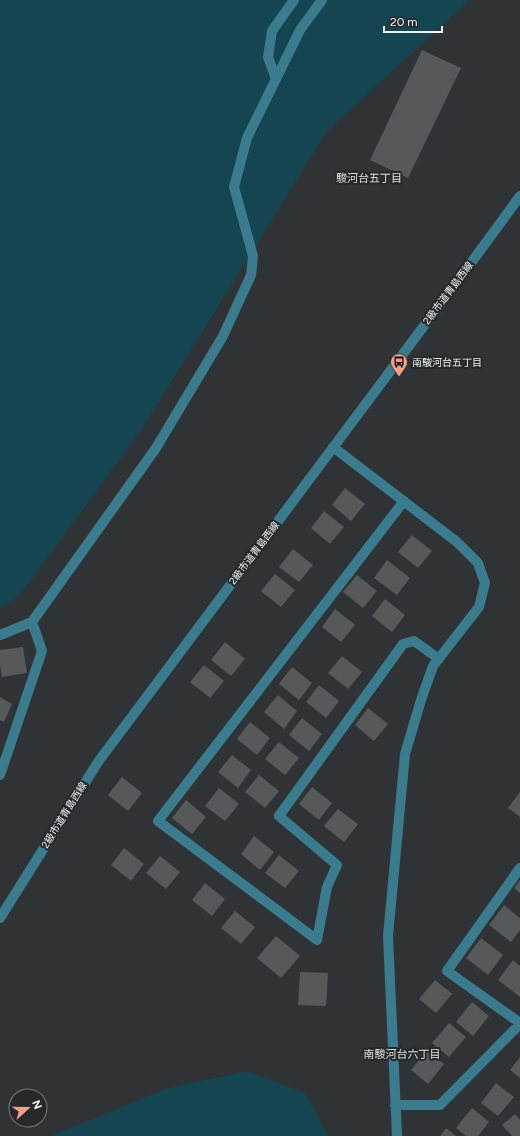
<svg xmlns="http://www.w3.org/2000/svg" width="520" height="1136" viewBox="0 0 520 1136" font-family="Figtree,'Noto Sans JP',sans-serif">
	<rect width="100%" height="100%" fill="#303335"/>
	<path fill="#154551" d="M0,0H470L327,131L142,429L21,594L0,608Z
		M247,1071L305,1093L328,1136H51L168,1088Z"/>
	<path fill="#55595a" d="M422,50L461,68L408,178L370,160Z
		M345,488L365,504L351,521L332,505Z
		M324,511L344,527L330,544L311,528Z
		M412,535L432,551L418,568L398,552Z
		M293,549L313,565L299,582L279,567Z
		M387,560L410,578L397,595L374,578Z
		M275,574L295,590L281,607L261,591Z
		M357,575L377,591L363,608L343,592Z
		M385,599L405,615L392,632L372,616Z
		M335,609L355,625L341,642L322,627Z
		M225,642L245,659L231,676L211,660Z
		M23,647L27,673L2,677L0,665V650Z
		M342,656L362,672L348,689L328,673Z
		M204,665L224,681L210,698L190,682Z
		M292,667L312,683L299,700L279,684Z
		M319,685L339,701L326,718L306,702Z
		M278,695L297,711L284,729L264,712Z
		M0,697L12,704L4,722L0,720Z
		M368,708L388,724L374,741L355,725Z
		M302,718L322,734L309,751L289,735Z
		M250,722L270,738L257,755L237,739Z
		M279,742L299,758L285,775L265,759Z
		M232,755L251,770L238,788L218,772Z
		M259,775L279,791L265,808L245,792Z
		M122,777L142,793L128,811L108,795Z
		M312,787L332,803L319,820L299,804Z
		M219,788L239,804L225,821L205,806Z
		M520,792V817L508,808Z
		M186,800L206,817L192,834L172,818Z
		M338,809L358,824L344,842L324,826Z
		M254,836L274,852L260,870L241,854Z
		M124,848L144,864L131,881L111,865Z
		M279,855L299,871L285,888L265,873Z
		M160,856L180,872L166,889L146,873Z
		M520,880V893L514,888Z
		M205,883L225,899L212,916L192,900Z
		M504,905L520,918V930L511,942L489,925Z
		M235,911L255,927L241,944L221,928Z
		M276,936L300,956L281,978L257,958Z
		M481,938L503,955L488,975L466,958Z
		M513,960L520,966V997L498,980Z
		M300,972L328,973L326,1006L298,1005Z
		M435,980L452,994L436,1013L419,999Z
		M472,1002L489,1016L473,1036L456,1022Z
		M449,1023L466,1037L449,1057L432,1043Z
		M427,1050L444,1064L428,1084L411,1070Z
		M520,1057V1078L510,1070Z
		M496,1083L514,1097L498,1116L481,1103Z
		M472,1108L489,1122L478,1136H466L456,1128Z
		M515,1114L520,1120V1136H512L502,1125Z
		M446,1128L456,1136H440Z"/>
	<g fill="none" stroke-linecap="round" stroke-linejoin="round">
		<path stroke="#3a7c8d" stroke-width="10" d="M276,79L268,57L272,31L294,0
			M333,447L457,542L478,563L485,583L479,607L433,666L421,700L405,754L388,936L397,1136
			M404,501L158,821L317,940L327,887L337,865L279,816L403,644L414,641L439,659
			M0,635L32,622L156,448L223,336L251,275L253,256L234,187L247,138L300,30L322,0
			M0,775L42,651L32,622
			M520,868L447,971L520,1023
			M395,1105H440L520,1024"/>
		<path stroke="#3a7c8d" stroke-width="10" d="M0,918L98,762L471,263L520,196"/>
	</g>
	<defs>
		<g id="bus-pin" transform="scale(0.9)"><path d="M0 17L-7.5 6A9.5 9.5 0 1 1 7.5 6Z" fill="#f49e86" stroke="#26292b"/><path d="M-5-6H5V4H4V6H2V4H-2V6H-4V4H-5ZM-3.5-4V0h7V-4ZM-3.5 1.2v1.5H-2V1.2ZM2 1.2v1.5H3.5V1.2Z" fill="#111"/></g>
	</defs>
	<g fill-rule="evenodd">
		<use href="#bus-pin" x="399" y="362"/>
	</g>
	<g text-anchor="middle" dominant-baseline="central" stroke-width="4" stroke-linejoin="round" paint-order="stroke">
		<g font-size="10" fill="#f2f4f5" stroke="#26292b">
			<text transform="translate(448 293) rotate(-53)">2級市道青島西線</text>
			<text transform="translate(254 553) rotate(-53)">2級市道青島西線</text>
			<text transform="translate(64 815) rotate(-58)">2級市道青島西線</text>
		</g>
		<g font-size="10" fill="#f2f4f5" stroke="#26292b" text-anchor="start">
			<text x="412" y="362">南駿河台五丁目</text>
		</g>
		<g font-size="11" fill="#dbe0e2" stroke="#26292b">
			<text x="369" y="178">駿河台五丁目</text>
			<text x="402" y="1054">南駿河台六丁目</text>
		</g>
	</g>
	<g transform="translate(28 1108) rotate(69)"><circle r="19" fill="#26292b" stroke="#787a7c"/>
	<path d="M0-3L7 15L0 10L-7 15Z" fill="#f49e86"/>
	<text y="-6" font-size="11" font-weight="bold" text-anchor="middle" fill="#f2f4f5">N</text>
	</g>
	<path d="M384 26v6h58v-6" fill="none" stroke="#f2f4f5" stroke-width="2"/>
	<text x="390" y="26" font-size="12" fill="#f2f4f5" stroke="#26292b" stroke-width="3" paint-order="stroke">20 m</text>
</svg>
